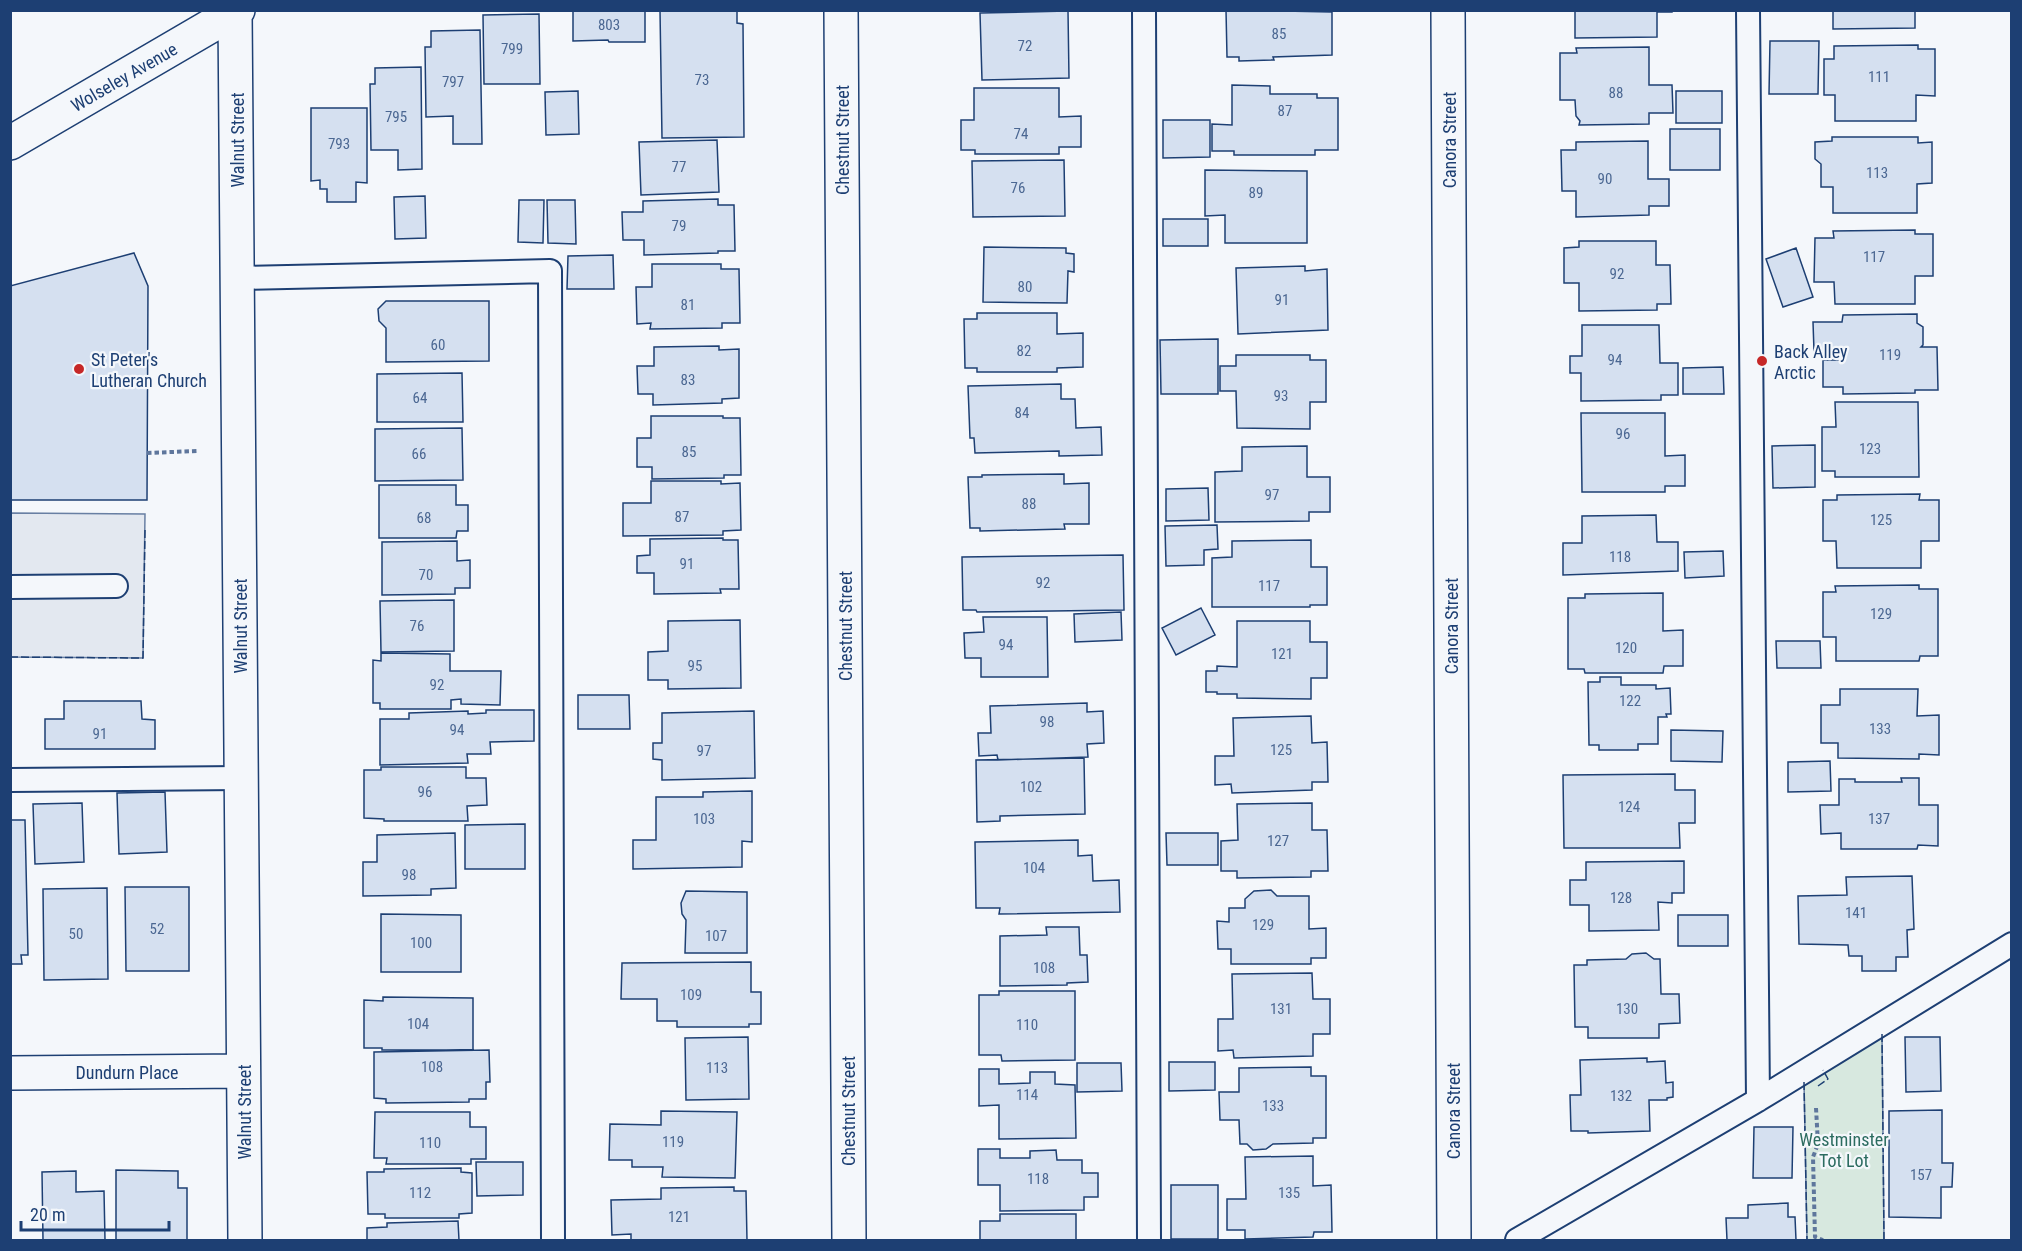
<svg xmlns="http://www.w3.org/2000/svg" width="2022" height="1251" viewBox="0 0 2022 1251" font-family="'Roboto Condensed',sans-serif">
	<rect width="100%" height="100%" fill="#f4f7fb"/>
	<path fill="#d7e8df" stroke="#687fa3" stroke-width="1.5" d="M1882,1034L1884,1240H1807L1804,1081Z"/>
	<path fill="#e3e8f0" stroke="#687fa3" stroke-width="1.5" d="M11,513L145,514L143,658L11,657Z"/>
	<path fill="#d5e0f0" stroke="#1d3f73" stroke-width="1.5" d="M573,10H645V42H609L608,40L573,41Z
		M660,10H737V23L743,24L744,137L662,138Z
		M1226,10L1332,12V55L1273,57L1274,60L1239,61V57H1227Z
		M1575,10H1672V12H1657V37L1575,38Z
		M1833,10H1915V28L1833,29Z
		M1068,11L1069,78L982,80L980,13Z
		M539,14L540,84H484L483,15Z
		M480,30L482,144H453V116L426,117L425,47H431V31Z
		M1770,41H1819L1818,94H1769Z
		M1918,45V49H1935V96L1916,95V121H1835V95H1824V59H1834V46Z
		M1649,47V85H1672L1673,113H1649V124L1579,125L1580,121L1576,116L1575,100H1560V53H1577L1576,48Z
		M421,67L422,169L398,170V150H371L370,84H375V68Z
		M1232,85L1270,86V94H1317V98H1338V150H1315V155H1234V151H1212V124L1232,125Z
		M974,88H1059V117L1081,116V147H1059V154H975V150H961V120H974Z
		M578,91L579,134L546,135L545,92Z
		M1676,91H1722V123H1676Z
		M311,108H367V183L356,182V202H327V189H320V180L311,181Z
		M1163,120H1210V157L1163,158Z
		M1670,129H1720V170H1670Z
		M1832,137H1918V143L1932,142V183L1917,184V213H1833V187H1821V164L1815,159V142L1832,141Z
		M717,140L719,192L641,195L639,142Z
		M1648,141V179H1669V206H1649V215L1576,217V191H1562L1561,150H1576V142Z
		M1064,160L1065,216L973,217L972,161Z
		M1205,170L1307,171V243H1225V215L1205,216Z
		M425,196L426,238L395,239L394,197Z
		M718,199V205H734L735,251H718V253L644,255V240H623L622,212H643V201Z
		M519,200H544L543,243L518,242Z
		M547,200H575L576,244L548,243Z
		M1163,219H1208V246H1163Z
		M1915,230V234H1933V276H1915V304H1835L1834,282H1814L1815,238H1834L1833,231Z
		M1579,241H1656V265H1670L1671,304H1657V310L1579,311V283H1564V248L1579,247Z
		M984,247L1066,248V253L1074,254V272L1068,271L1067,303L983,302Z
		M1796,248L1813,297L1783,307L1766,259Z
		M134,253L148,286L147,500H10V286Z
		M613,255L614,289H567L568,256Z
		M652,264H721V269H739L740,323H722V328L650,329L651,323L637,324L636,287H652Z
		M1305,266V271L1327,269L1328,330L1238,334L1236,268Z
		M386,301H489V361L386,362V328L379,321L378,309Z
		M977,313H1057V334L1083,333V367L1057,368V372H977V368H965L964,319H977Z
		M1917,314V323L1923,327V345L1921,347H1937L1938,390H1915V393L1843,394V387H1823V360H1842V351H1814L1813,322H1842L1843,315Z
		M1582,325H1659L1660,363H1678V395H1661V400L1581,401V373H1570V356H1582Z
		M1218,339V394H1161L1160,340Z
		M719,346V350L739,349V398L722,399V403L653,405V394H638L637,366H654V347Z
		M1236,355H1310V360H1326V402H1310V429L1237,428L1236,391H1220V366H1236Z
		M1723,367L1724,394H1683V368Z
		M462,373L463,422H377V374Z
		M1061,384V399H1075L1076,428L1101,427L1102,455L1059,456V451L975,453L974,438H970L968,386Z
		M1835,402H1918L1919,477H1835V471H1822V427H1836Z
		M1581,413H1665V456L1685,455V486H1665V492H1582Z
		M651,416H723V418H740L741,475H724V478L652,479V467H637V438H651Z
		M462,428L463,480L375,481V429Z
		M1815,445V487L1773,488L1772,446Z
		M1307,446V477H1330V512H1309V521L1215,522V472L1242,471V447Z
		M1064,474V484L1089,483V524H1064L1065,529L980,531V528H970L968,477H982V475Z
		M651,481H721V484L740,483L741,530L723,531V535L623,536V503H651Z
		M379,485H456V505H468V531H457L456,538H379Z
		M1208,488L1209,520L1166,521V489Z
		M1920,494L1919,500H1939V541H1921V568H1837L1836,541H1823V500H1837V495Z
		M1656,515L1657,542H1678V571L1563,575V543H1582V516Z
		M1217,525L1218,549L1204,550V565L1166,566L1165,526Z
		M723,538V540H738L739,589H720L721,593L654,594V573H637V556L650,555V539Z
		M1311,540V567H1327V605H1310V607H1212V558L1232,557V541Z
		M457,541V561L470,560V588H455V594L382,595V542Z
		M1723,551L1724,576L1685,578L1684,552Z
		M1123,555L1124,610L977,612L976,610H963L962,557Z
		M1919,585V589H1938V656H1920L1919,661H1836V637H1823V592H1836L1835,586Z
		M1663,593V631L1683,630V666H1664L1663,673H1585L1584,669H1568V598H1585V594Z
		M454,600V651L381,652L380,601Z
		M1201,608L1215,635L1176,655L1162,628Z
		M1121,612L1122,640L1075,642L1074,614Z
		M983,617H1047L1048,677H981V658H965L964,633L984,632Z
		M740,620L741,688L668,689V680H648V652L668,651V621Z
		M1237,621H1310V642H1327V678H1311V699L1237,698V694H1217V692H1206V671H1217V666L1237,667Z
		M1776,641H1820L1821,668H1777Z
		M381,653L450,654V671H501L500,705L461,704V699L451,700V709H380V703H373V660L381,661Z
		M1600,677H1621V685H1656V689L1670,688L1671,714H1666L1667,717H1658V744H1638V750H1599V745H1589L1588,682H1600Z
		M1840,689H1918L1917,716L1939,715V755L1919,754V759L1838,758V743H1821V705H1840Z
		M578,695H629L630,729H578Z
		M64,701H141L142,719L155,720V749H45V719H64Z
		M1087,703V712L1103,711L1104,743L1087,744L1088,757L998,760L997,755L979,756L978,733H991L990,706Z
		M486,710H534V741L490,742L491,754H467L468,763L380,765V719H409V713L468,711V714L486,713Z
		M754,711L755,778L662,780V760L653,759V743H662V713Z
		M1311,716L1312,743L1327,742L1328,782H1312V790L1232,793L1231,784L1215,785V756H1234L1233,718Z
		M1671,730L1723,731L1722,762L1671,761Z
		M1084,758L1085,814L1000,816V821L977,822L976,760Z
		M1830,761L1831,791L1788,792V762Z
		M381,767H466V778H486L487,805L467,806L468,821H384V819L364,818V770H381Z
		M1675,774V790H1695V823H1679L1680,848H1564L1563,775Z
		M1901,778H1919V805H1938V846L1918,845L1917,849H1841V833L1821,834L1820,805H1839V779H1855V782H1902Z
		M752,791V842L742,841V867L633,869V840H656V797H703V792Z
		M165,792L167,852L119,854L117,793Z
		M82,803L84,862L35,864L33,804Z
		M1312,803V830H1327L1328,871H1311V877L1237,878V871H1221V841L1238,840L1237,804Z
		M10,820H25L28,955H21L22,964H10Z
		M525,824V869H465V825Z
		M455,833L456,888L431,889V895L363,896V862H377V835Z
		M1166,833H1218V865H1167Z
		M1078,840V856L1092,855L1093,881L1119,880L1120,912L999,914L1000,908H976L975,842Z
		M1684,861V893H1672V903L1658,902L1659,930L1589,931V905H1570V880H1586V862Z
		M1912,876L1914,929L1907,930L1908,957H1896V971H1862V956H1849L1848,945L1799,944L1798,896L1847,895L1846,877Z
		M125,887H189V971H126Z
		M107,888L108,979L44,980L43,889Z
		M1271,890L1277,896H1309V929L1326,928V958H1311V964H1231V949H1218L1217,921L1229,922V908H1245V899L1254,891Z
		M686,891L747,892V953H685L686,920L682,914L681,903Z
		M381,914L461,915V972H381Z
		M1678,915H1728V946H1678Z
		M1046,927H1079L1080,955H1087L1088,982L1067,983V985L1000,986V936L1047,935Z
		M1646,953L1654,959H1660L1661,994H1679L1680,1023L1659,1024V1038H1588V1027H1575L1574,965H1587V960L1626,959L1632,954Z
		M751,962V992H761V1024H749V1027H677V1021H657V999H621L622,963Z
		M1312,973L1313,999H1330V1034H1313V1056L1234,1058L1233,1050L1218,1051V1019H1233L1232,974Z
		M999,991H1075V1060L1002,1061L1001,1055H979V995H999Z
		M383,997L473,998V1050H382V1048H364V1000L383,1001Z
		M748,1037L749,1099L686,1100L685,1038Z
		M1905,1037H1940L1941,1091L1906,1092Z
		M489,1050L490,1082H486V1099H469V1102L386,1103V1099L374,1098V1052Z
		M1647,1058V1062L1665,1061L1666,1083L1673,1082V1097L1667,1098V1100H1649L1650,1131L1588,1133V1131H1571L1570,1095H1581L1580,1060Z
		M1169,1062H1215V1090L1169,1091Z
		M1077,1063H1121L1122,1091L1077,1092Z
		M1311,1067V1076H1326V1138H1313V1143L1273,1144L1266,1149L1253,1150L1247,1144H1240L1239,1120H1220L1219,1092H1239V1068Z
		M979,1069H999V1084L1030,1083V1072H1055V1084L1075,1085L1076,1138L999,1139V1105L979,1106Z
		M1942,1110V1163H1953L1952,1187H1941V1218L1889,1217V1111Z
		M661,1111L737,1112L735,1178L662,1177L663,1167H632V1160H609L610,1124L661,1125Z
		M375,1112H470V1127H486V1159H471V1164H386L387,1158H374Z
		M1754,1127H1793L1792,1178H1753Z
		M978,1149H1000V1158H1030V1151L1056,1150L1057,1160H1082V1173H1098V1197H1084V1210L1000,1211V1185H978Z
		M1313,1156V1186L1331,1185L1332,1232H1314L1313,1237L1245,1239V1230H1227V1199H1246L1245,1157Z
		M476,1162H523V1195L477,1196Z
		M461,1168V1172L472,1173V1213L459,1214V1218H385V1214H368L367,1172H384V1169Z
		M116,1170L178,1171V1188H187V1240H116Z
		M76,1171V1192L104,1191L105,1240H43L42,1172Z
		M1171,1185H1218V1239H1171Z
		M734,1187V1191H746L747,1240H631V1234L612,1235L611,1200L661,1199V1188Z
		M1788,1203V1217H1795L1796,1240H1727L1726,1218H1748V1205Z
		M1000,1214H1076V1240H980V1221H1000Z
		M458,1221L459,1240H367V1228L387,1227V1223Z"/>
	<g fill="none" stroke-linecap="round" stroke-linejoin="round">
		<g stroke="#1d3f73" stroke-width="26">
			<path id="service" d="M1144,10L1149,1240
				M1748,10L1758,1100
				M238,278L550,271L553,1240
				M10,587L116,586
				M10,780L241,778
				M1517,1240L1758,1100L2012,944"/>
		</g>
		<g stroke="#1d3f73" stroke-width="36">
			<path id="minor" d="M841,10L849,1240
				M1448,10L1454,1240
				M235,12L245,1240
				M10,143L238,10
				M10,1073L243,1071"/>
		</g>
		<path stroke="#5e769c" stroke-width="4" stroke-dasharray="4.5 3" stroke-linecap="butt" d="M147,453L197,451
			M1816,1108L1818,1144L1813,1157L1815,1237L1823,1240"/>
		<use href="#service" stroke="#f4f7fb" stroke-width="22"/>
		<use href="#minor" stroke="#f4f7fb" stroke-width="33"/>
		<path stroke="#1d3f73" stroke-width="1.5" stroke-dasharray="8 3" stroke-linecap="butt" d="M10,657L143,658L145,530
			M1882,1034L1884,1240
			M1804,1082L1807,1240
			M1818,1086L1828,1079L1823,1070"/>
	</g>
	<g fill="#c62828" stroke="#f4f7fb" stroke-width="2">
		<circle cx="1762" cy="361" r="6"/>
		<circle cx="79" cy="369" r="6"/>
	</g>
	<g text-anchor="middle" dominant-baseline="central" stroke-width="4.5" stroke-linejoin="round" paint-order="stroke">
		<g font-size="15" fill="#4b6792">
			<text x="609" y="25">803</text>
			<text x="1279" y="34">85</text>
			<text x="1025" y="46">72</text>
			<text x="512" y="49">799</text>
			<text x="1879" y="77">111</text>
			<text x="702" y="80">73</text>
			<text x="453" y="82">797</text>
			<text x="1616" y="93">88</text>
			<text x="1285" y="111">87</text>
			<text x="396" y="117">795</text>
			<text x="1021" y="134">74</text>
			<text x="339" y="144">793</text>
			<text x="679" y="167">77</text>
			<text x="1877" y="173">113</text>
			<text x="1605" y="179">90</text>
			<text x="1018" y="188">76</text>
			<text x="1256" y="193">89</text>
			<text x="679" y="226">79</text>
			<text x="1874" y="257">117</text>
			<text x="1617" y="274">92</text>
			<text x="1025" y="287">80</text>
			<text x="1282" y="300">91</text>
			<text x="688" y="305">81</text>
			<text x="438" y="345">60</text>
			<text x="1024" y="351">82</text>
			<text x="1890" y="355">119</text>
			<text x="1615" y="360">94</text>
			<text x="688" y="380">83</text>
			<text x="1281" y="396">93</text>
			<text x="420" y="398">64</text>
			<text x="1022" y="413">84</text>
			<text x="1623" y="434">96</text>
			<text x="1870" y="449">123</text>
			<text x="689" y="452">85</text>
			<text x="419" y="454">66</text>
			<text x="1272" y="495">97</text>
			<text x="1029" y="504">88</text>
			<text x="682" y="517">87</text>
			<text x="424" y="518">68</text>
			<text x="1881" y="520">125</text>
			<text x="1620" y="557">118</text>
			<text x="687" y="564">91</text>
			<text x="426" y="575">70</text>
			<text x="1043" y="583">92</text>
			<text x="1269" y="586">117</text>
			<text x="1881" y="614">129</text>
			<text x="417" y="626">76</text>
			<text x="1006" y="645">94</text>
			<text x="1626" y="648">120</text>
			<text x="1282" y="654">121</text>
			<text x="695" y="666">95</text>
			<text x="437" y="685">92</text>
			<text x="1630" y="701">122</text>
			<text x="1047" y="722">98</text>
			<text x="1880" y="729">133</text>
			<text x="457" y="730">94</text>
			<text x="100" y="734">91</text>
			<text x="1281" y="750">125</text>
			<text x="704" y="751">97</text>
			<text x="1031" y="787">102</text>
			<text x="425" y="792">96</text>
			<text x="1629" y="807">124</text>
			<text x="704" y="819">103</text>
			<text x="1879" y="819">137</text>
			<text x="1278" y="841">127</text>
			<text x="1034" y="868">104</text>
			<text x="409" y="875">98</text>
			<text x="1621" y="898">128</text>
			<text x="1856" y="913">141</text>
			<text x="1263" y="925">129</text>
			<text x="157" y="929">52</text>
			<text x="76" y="934">50</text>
			<text x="716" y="936">107</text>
			<text x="421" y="943">100</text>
			<text x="1044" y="968">108</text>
			<text x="691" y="995">109</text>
			<text x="1281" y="1009">131</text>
			<text x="1627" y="1009">130</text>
			<text x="418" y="1024">104</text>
			<text x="1027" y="1025">110</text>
			<text x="432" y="1067">108</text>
			<text x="717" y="1068">113</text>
			<text x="1027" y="1095">114</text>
			<text x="1621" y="1096">132</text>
			<text x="1273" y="1106">133</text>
			<text x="673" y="1142">119</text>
			<text x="430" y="1143">110</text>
			<text x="1921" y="1175">157</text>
			<text x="1038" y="1179">118</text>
			<text x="420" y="1193">112</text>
			<text x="1289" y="1193">135</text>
			<text x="679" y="1217">121</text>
		</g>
		<g font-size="18" fill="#1d3f73" stroke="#f4f7fb">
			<text transform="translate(124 77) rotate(-30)">Wolseley Avenue</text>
			<text transform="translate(237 140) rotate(-90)">Walnut Street</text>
			<text transform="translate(842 140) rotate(-90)">Chestnut Street</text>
			<text transform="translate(1449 140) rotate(-90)">Canora Street</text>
			<text transform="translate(240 626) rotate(-90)">Walnut Street</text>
			<text transform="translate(845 626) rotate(-90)">Chestnut Street</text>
			<text transform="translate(1451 626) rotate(-90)">Canora Street</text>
			<text x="127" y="1072">Dundurn Place</text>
			<text transform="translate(848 1111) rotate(-90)">Chestnut Street</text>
			<text transform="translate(1453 1111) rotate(-90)">Canora Street</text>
			<text transform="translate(244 1112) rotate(-90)">Walnut Street</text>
		</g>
		<g font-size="18" fill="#1d3f73" stroke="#f4f7fb" text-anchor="start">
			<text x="1774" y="351">Back Alley<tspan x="1774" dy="21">Arctic</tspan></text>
			<text x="91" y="359">St Peter's<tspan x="91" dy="21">Lutheran Church</tspan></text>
		</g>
		<g font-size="18" fill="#2c6c60" stroke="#f4f7fb">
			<text x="1844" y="1139">Westminster<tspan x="1844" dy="21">Tot Lot</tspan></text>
		</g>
	</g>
	<rect width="2022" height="1251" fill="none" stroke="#1d3f73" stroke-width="24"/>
	<path d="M21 1221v9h148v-9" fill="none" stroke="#1d3f73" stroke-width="3"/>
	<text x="30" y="1221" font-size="18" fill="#1d3f73" stroke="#f4f7fb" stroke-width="4.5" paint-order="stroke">20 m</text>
</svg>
